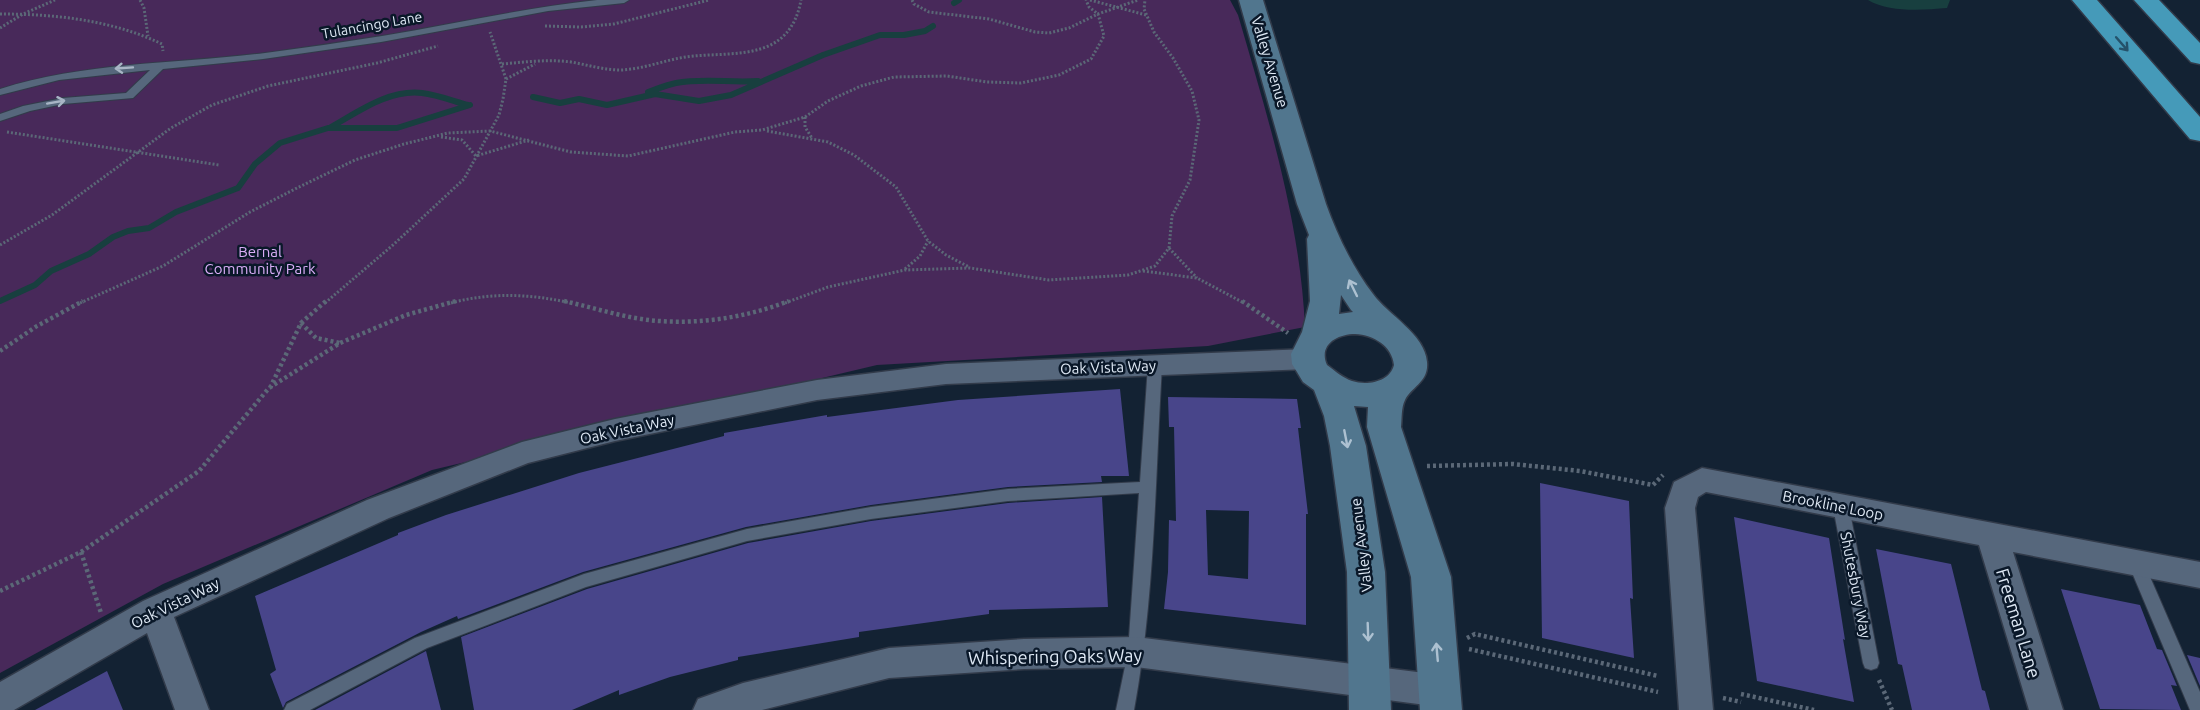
<svg xmlns="http://www.w3.org/2000/svg" width="2200" height="710" viewBox="0 0 2200 710" font-family="Ubuntu,sans-serif">
	<rect width="100%" height="100%" fill="#132233"/>
	<path fill="#48295a" d="M0,0H1230L1238,15C1268,118 1300,220 1305,327L1208,346L877,365L432,470L163,584L0,673Z"/>
	<path fill="#183f3f" d="M1868,0H1950L1947,8C1923,10 1890,13 1868,0Z"/>
	<g fill="none" stroke-linecap="round" stroke-linejoin="round">
		<path stroke="#183f3f" stroke-width="6" d="M954,3L959,0
			M648,92C657,89 666,85 676,83C703,78 731,83 758,81
			M533,97L560,103L579,99L607,105L655,94L699,101L731,95L823,55L880,35H904L925,31L933,26
			M331,127C358,112 389,89 422,93C438,95 453,101 468,105
			M0,301L35,285L51,271L89,254L113,237L128,231L149,228L176,212L238,188L255,164L280,143L328,128H397L470,105"/>
	</g>
	<path fill="#48458a" fill-rule="evenodd" d="M1120,389L1129,476H1101L1102,482L1008,487L871,505L746,527L583,572L458,619L457,616L421,632L286,702L283,708L270,674L276,670L255,596L398,535V533L446,515L579,473L724,436V433L827,415V417L958,400Z
		M1168,397L1297,399L1301,428H1298L1308,514H1306V625L1164,609L1168,572L1169,520L1176,521L1174,427H1169ZM1206,510L1249,511L1248,579L1208,575Z
		M1540,483L1629,501L1633,599L1630,598L1634,658L1542,638Z
		M1102,497L1108,607L989,610V614L859,632V637L738,657V660L670,677L619,695V690L572,710H474L461,637L587,589L748,543L871,521L1008,503Z
		M1734,517L1829,538L1845,640L1843,639L1854,702L1757,681Z
		M1876,549L1951,564L1982,690L1985,691L1990,710H1912L1902,665L1898,664Z
		M2061,589L2140,605L2157,649L2162,650L2177,686L2171,685L2181,710L2100,709Z
		M426,651L441,710H315Z
		M2187,655L2200,658V686Z
		M107,671L123,710H35Z"/>
	<g fill="none" stroke-linecap="round" stroke-linejoin="round">
		<g stroke="#323b4a" stroke-width="2">
			<path id="lane" d="M597,0H629L624,3L548,11L381,42L263,59L163,69L133,98L63,104L30,111L0,121V114L23,106L63,98L126,93L150,70L59,80L0,95V89C86,62 176,64 265,53C304,48 343,42 382,36C454,24 524,8 597,0Z
				M1155,360L1162,365C1155,480 1155,597 1134,710H1116L1128,652L1139,493L1008,501L871,519L747,541L586,587L427,648L310,710H284L287,704L415,638L584,574L747,529L871,507L1008,489L1140,482L1148,365Z
				M1841,501L1846,503L1849,507L1879,663L1877,668L1871,670L1865,668L1863,663L1833,507L1836,503Z
				M2136,556L2142,558L2144,563L2200,692V710H2190L2128,563L2130,558Z"/>
		</g>
		<g stroke="#323b4a" stroke-width="3">
			<path id="street" d="M1308,349L1318,352L1322,359L1318,366L1308,369L946,384L817,400L615,441L528,463L389,518L174,617L209,710H175L147,633L14,710H0V682L143,601L367,500L522,442L615,419L817,380L946,364Z
				M1702,468L2200,562V588L2013,552L2063,710H2029L1979,545L1706,492L1698,497L1695,508L1713,710H1679L1665,508L1674,482Z
				M1136,637L1441,675L1453,680L1458,691L1453,702L1441,707L1136,667L1024,669L889,678L762,710H693L698,699L743,683L889,648L1024,639Z"/>
		</g>
		<g stroke="#323b4a" stroke-width="3">
			<path id="secondary" d="M1239,0H1263L1326,204C1337,235 1353,268 1373,294C1388,315 1425,334 1427,362C1429,382 1411,387 1405,400C1401,408 1402,418 1401,427L1451,577L1462,710H1420L1411,577L1367,427L1368,407L1354,406L1366,446L1385,572L1391,710H1349L1347,572L1330,446L1324,416L1314,390L1303,382L1297,372L1292,364L1291,354L1302,332L1310,301L1307,239L1309,235L1297,204ZM1341,295L1351,310L1353,312L1339,314ZM1355,334C1374,335 1392,346 1394,365C1390,382 1367,386 1352,381C1343,378 1335,371 1327,365C1318,345 1337,334 1355,334Z"/>
		</g>
		<g stroke="#323b4a" stroke-width="3">
			<path id="highway" d="M2072,0H2097L2200,117V141L2190,139Z
				M2134,0H2159L2200,43V64L2191,62Z"/>
		</g>
		<path stroke="#5b6877" stroke-width="3" stroke-dasharray="2 2" stroke-linecap="butt" d="M140,0L144,8L148,36
			M912,0L914,4L929,12L989,19L1035,32L1049,33L1069,28L1098,14L1138,0
			M1090,0L1146,15
			M0,14C55,14 112,20 162,44L163,51
			M545,26L581,27L614,24L709,0
			M0,28L23,14L55,0
			M502,64C525,62 548,59 571,62C588,65 604,70 621,70C646,69 669,58 694,56C739,52 790,60 801,0
			M506,79L535,64
			M805,117V127L812,138
			M767,131L828,142L854,155L896,187L928,241L946,255L969,267
			M7,132L219,165
			M441,137L462,140L476,156L529,140
			M0,245L52,215L171,128L212,105L268,86L377,63L438,46
			M1169,248L1197,278
			M905,269L920,256L928,241
			M1143,271L1197,278L1244,303
			M80,303L163,266L250,212L297,188L355,160L404,144L448,133L490,131L571,152L628,156L735,132L762,130L805,117L828,101L861,86L894,77L947,76L987,82L1021,83L1059,75L1091,59L1104,36L1098,14L1089,7L1086,0
			M325,303L393,245L464,179L499,115L503,99L506,79L490,32
			M451,303C491,292 531,294 571,303
			M785,303L828,287L905,270L970,268L1049,280L1128,275L1155,266L1169,248L1172,216L1190,180L1199,120L1192,91L1173,58L1154,32L1144,9L1145,0"/>
		<path stroke="#5b6877" stroke-width="4.5" stroke-dasharray="3 3" stroke-linecap="butt" d="M564,301C595,308 628,319 659,321C704,324 747,317 789,301
			M1242,301L1288,333
			M301,323L316,338L340,343
			M0,351L37,326L83,301
			M270,388L301,323L326,301
			M1427,466L1513,464L1580,471L1653,485L1663,475
			M81,552L101,613
			M0,591L81,552L199,471L269,388L340,343L406,315L456,301
			M1467,638L1475,634L1658,676
			M1469,649L1658,692
			M1879,680L1892,710
			M1741,694L1814,710
			M1723,698L1741,702"/>
		<use href="#lane" fill="#56677c" fill-rule="evenodd"/>
		<use href="#street" fill="#56677c" fill-rule="evenodd"/>
		<use href="#secondary" fill="#51768e" fill-rule="evenodd"/>
		<use href="#highway" fill="#459ab9" fill-rule="evenodd"/>
	</g>
	<defs><path id="oneway-shaft" d="M-6 0H5M1.5-3L5.5 0L1.5 3" fill="none" stroke-width="1.6" stroke-linecap="round" stroke-linejoin="round" transform="scale(1.5)"/></defs>
	<use stroke="#25526a" href="#oneway-shaft" transform="translate(2122 44) rotate(49)"/>
	<g stroke="#a8b5c5">
		<use href="#oneway-shaft" transform="translate(124 68) rotate(176)"/>
		<use href="#oneway-shaft" transform="translate(56 102) rotate(-10)"/>
	</g>
	<g stroke="#adc1d1">
		<use href="#oneway-shaft" transform="translate(1353 288) rotate(-116)"/>
		<use href="#oneway-shaft" transform="translate(1346 439) rotate(79)"/>
		<use href="#oneway-shaft" transform="translate(1368 632) rotate(88)"/>
		<use href="#oneway-shaft" transform="translate(1437 652) rotate(-95)"/>
	</g>
	<g text-anchor="middle" dominant-baseline="central" stroke-width="5" stroke-linejoin="round" paint-order="stroke">
		<g font-size="14" fill="#dfe9f5" stroke="#0a1829">
			<text transform="translate(372 25) rotate(-10)">Tulancingo Lane</text>
		</g>
		<g font-size="15" fill="#dfe9f5" stroke="#0a1829">
			<text transform="translate(1270 62) rotate(73)">Valley Avenue</text>
			<text transform="translate(1108 367) rotate(-2)">Oak Vista Way</text>
			<text transform="translate(627 429) rotate(-12)">Oak Vista Way</text>
			<text transform="translate(1833 505) rotate(11)">Brookline Loop</text>
			<text transform="translate(1361 545) rotate(-97)">Valley Avenue</text>
			<text transform="translate(1856 585) rotate(79)">Shutesbury Way</text>
			<text transform="translate(175 603) rotate(-26)">Oak Vista Way</text>
		</g>
		<g font-size="15" fill="#daadf7" stroke="#0a1829">
			<text x="260" y="251">Bernal<tspan x="260" dy="17">Community Park</tspan></text>
		</g>
		<g font-size="18" fill="#dfe9f5" stroke="#0a1829">
			<text transform="translate(2019 623) rotate(73)">Freeman Lane</text>
			<text transform="translate(1055 656) rotate(-1)">Whispering Oaks Way</text>
		</g>
	</g>
</svg>
